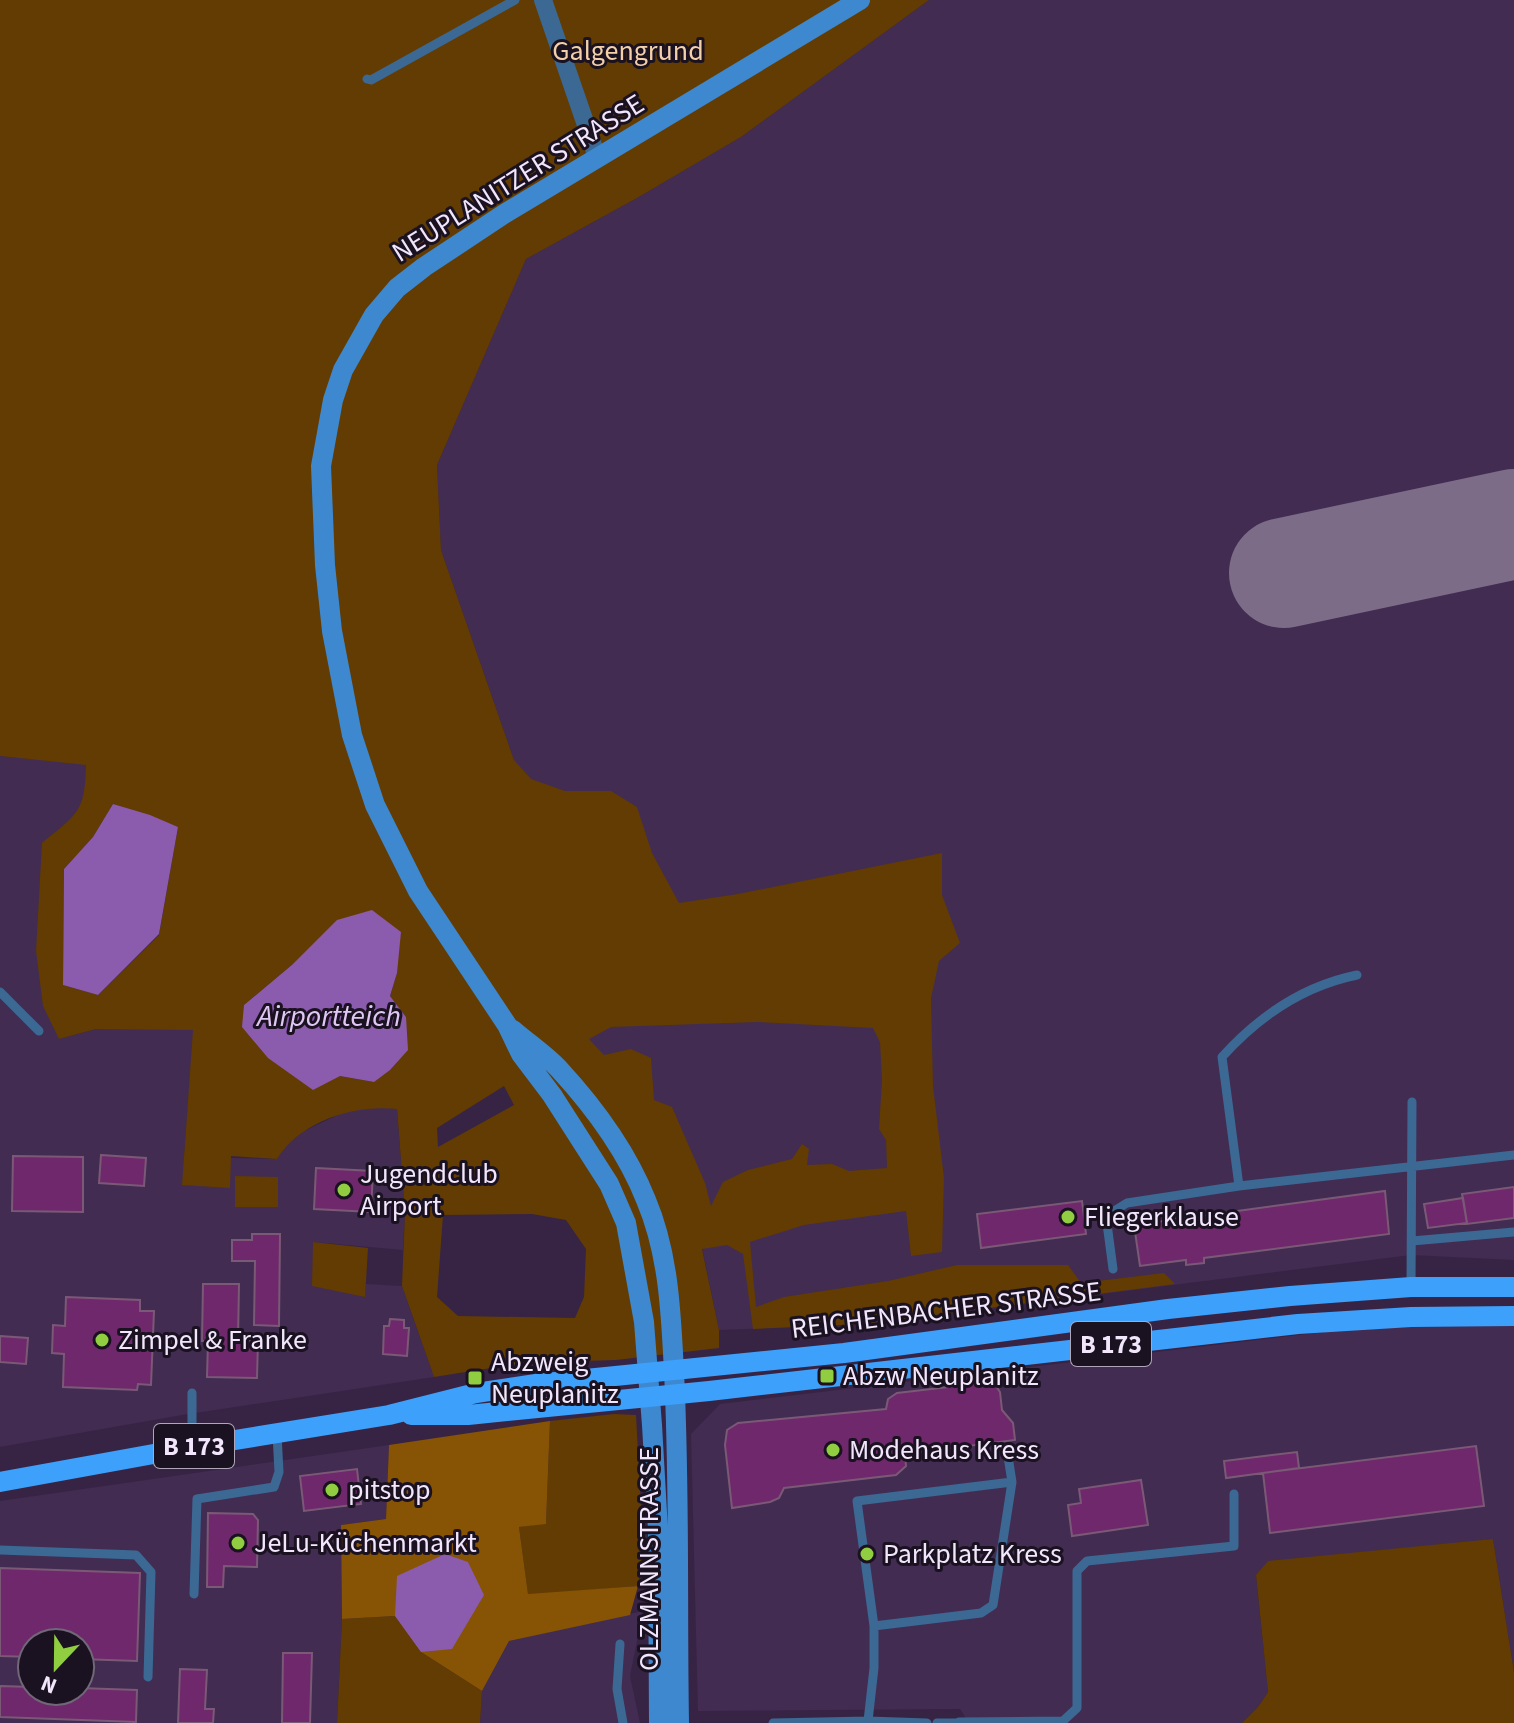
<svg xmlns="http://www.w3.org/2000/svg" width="1514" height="1723" viewBox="0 0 1514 1723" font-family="'Source Sans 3',sans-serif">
	<rect width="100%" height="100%" fill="#372444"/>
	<path fill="#422c52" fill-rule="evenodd" d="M929,0H1514V1260L1411,1255L863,1324L719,1330L692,1199L561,1023L442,830L514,760L441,550L437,465L526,259L637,198L741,137Z
		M0,756L86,764V785L79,813L42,843L59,1039L96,1029H194L184,1157L277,1159L284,1147L304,1131L344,1112L377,1106L397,1109L405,1212L403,1250L313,1242L364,1297L366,1284L402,1286L434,1377L182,1415L0,1447Z
		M1477,1324H1514V1672L1493,1539L1256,1575L1268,1692L1258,1707L1242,1723H969L960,1709L698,1711L691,1434L720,1404L1341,1330Z
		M389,1445L386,1519L341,1525L342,1619L337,1723H0V1501ZM32,1643H80V1691H32Z
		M643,1611L630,1676L640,1723H480L482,1691L509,1641Z"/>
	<path fill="#623c02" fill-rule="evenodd" d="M0,0H929L741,137L637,198L526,259L437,465L441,550L514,760L531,779L565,791H611L637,807L652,853L679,903L738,894L942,853V895L960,943L939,961L931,998L933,1086L944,1178L942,1252L911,1256L906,1211L804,1225L750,1242L756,1307L784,1297L888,1281L957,1265H1068L1081,1283L1164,1273L1175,1284L863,1324L753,1329L743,1254L727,1245L702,1249L719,1330V1348L616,1360L523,1363L434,1377L402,1286L405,1212L397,1109C355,1104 300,1121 277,1159L231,1156L230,1188L182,1185L193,1030L96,1029L59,1039L43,1006L36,951L42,843C77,814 85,813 86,765L0,756ZM113,804L178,827L159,935L98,995L63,985L64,869L93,837ZM293,964L397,973L390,996L406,1017L374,1082L340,1076L244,1005ZM758,1022L873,1028L880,1042L882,1080L879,1129L886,1140L887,1168L849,1171L832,1164L807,1165L809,1149L802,1144L792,1159L748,1170L723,1182L711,1206L705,1183L672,1107L654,1100L651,1058L631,1049L604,1055L589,1039L611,1027ZM504,1086L514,1105L438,1147L437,1128ZM532,1214L566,1220L586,1249L584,1297L575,1318L458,1316L437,1297L443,1215Z
		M235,1176L278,1177V1207H235Z
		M313,1242L368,1248L365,1297L312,1286Z
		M614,1414L636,1415L643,1546L638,1586L528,1595L519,1527L546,1523L550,1421Z
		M1493,1539L1514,1672V1723H1242L1258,1707L1268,1692L1256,1575L1268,1561Z
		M395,1616L421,1652L482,1691L480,1723H337L342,1619Z"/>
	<path fill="#865404" d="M550,1421L546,1524L519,1527L528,1594L638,1586L630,1615L509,1641L482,1691L421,1652L395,1616L342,1619L341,1525L386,1519L389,1445Z"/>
	<path fill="#8b5bad" d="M113,804L150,815L178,827L159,934L98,995L63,985L64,869L93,837Z
		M372,910L401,932L397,973L390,996L406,1017L408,1050L390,1070L374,1082L340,1076L313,1090L268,1058L242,1027L244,1005L293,964L337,920Z
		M445,1554L468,1562L484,1595L452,1649L421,1652L395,1616L397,1576Z"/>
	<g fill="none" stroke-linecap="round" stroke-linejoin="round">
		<path stroke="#7c6c88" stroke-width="110" d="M1284,573L1514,524"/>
	</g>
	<path fill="#6f286b" stroke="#7a5976" stroke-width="2" d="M101,1155L146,1158L144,1186L99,1183Z
		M13,1156L83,1157V1212L12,1211Z
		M316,1168L373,1171L371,1212L314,1209Z
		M1514,1187V1218L1467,1224L1462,1194Z
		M1385,1191L1389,1234L1204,1258V1263L1186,1265V1260L1140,1266L1134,1225Z
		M1463,1198L1467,1223L1428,1228L1424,1204Z
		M1082,1201L1086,1234L981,1248L977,1214Z
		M252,1234H280L279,1326L254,1325L255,1261H232V1240H252Z
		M203,1284H239L238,1340H258L257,1378L207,1377L208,1341H202Z
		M66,1297L140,1300V1311H154L151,1385L138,1384L137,1390L63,1387L64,1354L52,1353L53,1325L65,1326Z
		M390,1319L404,1320V1328H409L407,1356L383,1354L384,1326H389Z
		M0,1336L28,1338L26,1364L0,1362Z
		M983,1383H994L1000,1392L1002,1410L1013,1423L1015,1440L905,1454L906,1466L896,1475L784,1488L779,1498L770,1502L732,1508L725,1445L727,1430L738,1423L886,1409L888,1399L897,1393Z
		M1476,1446L1484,1506L1270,1533L1263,1473Z
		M1297,1452L1299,1468L1226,1478L1224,1461Z
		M357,1469L361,1504L304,1511L300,1476Z
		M1141,1480L1148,1525L1072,1536L1068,1505L1081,1503L1079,1489Z
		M208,1513L253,1514L258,1520L257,1567L224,1566L223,1587H207Z
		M0,1568L140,1573L137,1661L80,1659V1643H32V1657L0,1656Z
		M283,1653H312L310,1723H282Z
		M180,1669L207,1670L205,1709H214L213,1723H178Z
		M0,1686L32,1687V1691H80V1688L137,1690L136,1722L0,1717Z"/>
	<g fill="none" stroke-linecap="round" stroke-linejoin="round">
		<path stroke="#3c6894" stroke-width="9" d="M367,79L371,80L515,0
			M0,992L39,1031
			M1239,1186L1222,1057C1259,1016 1303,986 1357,975
			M1412,1241L1514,1232
			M1113,1269L1106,1216L1127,1203L1239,1186L1514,1155
			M1411,1287L1412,1102
			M192,1393V1446
			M0,1550L136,1555L151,1572L148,1677
			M194,1594L197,1499L274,1487L279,1472L277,1434
			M874,1626L981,1613L993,1605L1012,1482L1007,1450
			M620,1644L617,1689L623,1723
			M868,1721L874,1668V1626L857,1501L1012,1482
			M959,1722L1063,1721L1077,1708V1571L1087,1561L1234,1546V1494
			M773,1723L868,1721L927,1723
			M937,1723H959"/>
		<path stroke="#3c6894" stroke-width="18" d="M543,0L597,157"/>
		<path stroke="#3e88cf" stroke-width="20" d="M513,1030C528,1043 546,1055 559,1069C594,1107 627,1152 646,1200C669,1254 671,1314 674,1372C680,1489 677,1606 679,1723
			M659,1723L658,1530L652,1425L644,1322L626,1223L609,1184L552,1095L521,1054L507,1025L418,891L375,805L352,735L332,631L325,565L321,466L333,400L343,370L374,315L397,288L424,267L504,214L860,0"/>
		<path stroke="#3da0fb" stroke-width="20" d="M411,1415H468L709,1391L1298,1324L1411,1317L1514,1316
			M0,1482L192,1447L389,1415L476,1393L536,1384L844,1353L1168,1309L1290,1296L1411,1287H1514"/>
	</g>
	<g fill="#90cd40" stroke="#1a1220" stroke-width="3">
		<circle cx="344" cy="1190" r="8"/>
		<circle cx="1068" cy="1217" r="8"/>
		<circle cx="102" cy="1340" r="8"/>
		<rect x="819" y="1368" width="16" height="16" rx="4"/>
		<rect x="467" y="1370" width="16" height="16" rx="4"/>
		<circle cx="833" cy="1450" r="8"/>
		<circle cx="332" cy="1490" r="8"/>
		<circle cx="238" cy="1543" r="8"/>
		<circle cx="867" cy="1554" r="8"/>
	</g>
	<g text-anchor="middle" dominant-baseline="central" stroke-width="6" stroke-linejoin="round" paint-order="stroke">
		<g fill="#1a1220" stroke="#b0a6b9" stroke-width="2">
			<rect x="1071" y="1322" width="80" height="44" rx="6"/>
			<rect x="154" y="1424" width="80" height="44" rx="6"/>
		</g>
		<g font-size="26" font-weight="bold" fill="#f1e6fb">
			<text x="1111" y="1344">B 173</text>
			<text x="194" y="1446">B 173</text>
		</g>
		<g font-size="28" fill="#f3d0a9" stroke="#1a1220">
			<text x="628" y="51">Galgengrund</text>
		</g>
		<g font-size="28" fill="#f1e6fb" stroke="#1a1220">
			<text transform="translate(518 178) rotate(-32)">NEUPLANITZER STRASSE</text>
			<text transform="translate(946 1310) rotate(-7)">REICHENBACHER STRASSE</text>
			<text transform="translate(649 1559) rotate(-90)">OLZMANNSTRASSE</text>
		</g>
		<g font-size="28" fill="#f1e6fb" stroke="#1a1220" text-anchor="start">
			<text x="360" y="1174">Jugendclub<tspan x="360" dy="32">Airport</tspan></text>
			<text x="1084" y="1217">Fliegerklause</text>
			<text x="118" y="1340">Zimpel &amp; Franke</text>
			<text x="491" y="1362">Abzweig<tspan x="491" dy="32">Neuplanitz</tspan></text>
			<text x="843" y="1376">Abzw Neuplanitz</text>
			<text x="849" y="1450">Modehaus Kress</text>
			<text x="348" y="1490">pitstop</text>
			<text x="254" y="1543">JeLu-Küchenmarkt</text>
			<text x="883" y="1554">Parkplatz Kress</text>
		</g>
		<g font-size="30" font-style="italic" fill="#dfc7f3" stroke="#1a1220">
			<text x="329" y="1016">Airportteich</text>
		</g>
	</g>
	<g transform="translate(56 1667) rotate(202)"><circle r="38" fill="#1a1220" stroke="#706778" stroke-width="2"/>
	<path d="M0-6L14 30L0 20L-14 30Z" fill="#90cd40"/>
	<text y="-12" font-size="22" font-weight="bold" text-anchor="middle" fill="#f1e6fb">N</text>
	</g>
</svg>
